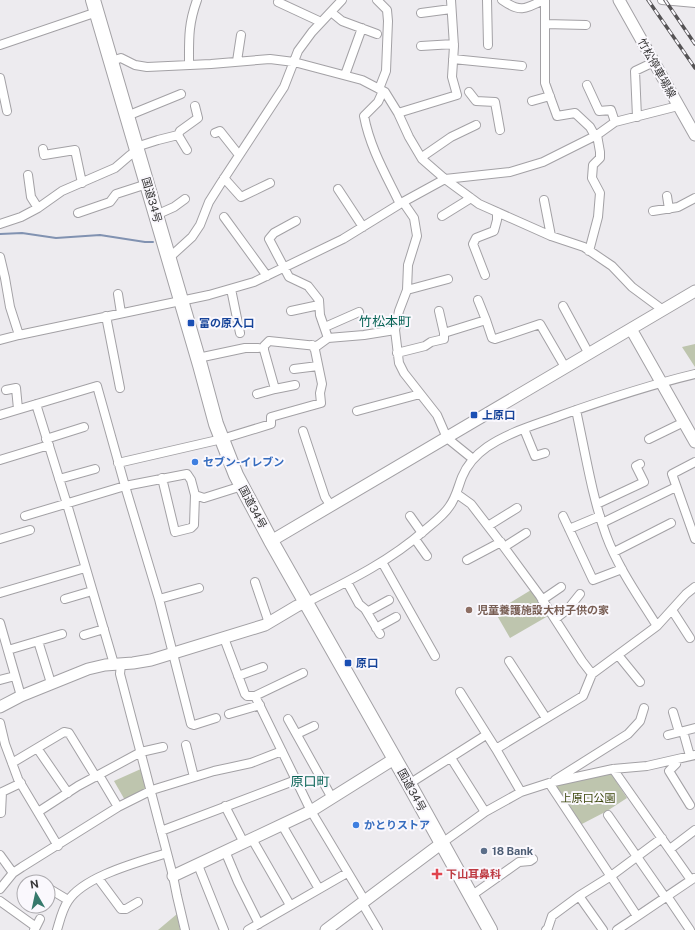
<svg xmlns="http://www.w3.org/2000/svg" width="695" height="930" viewBox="0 0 695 930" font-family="'Public Sans','Noto Sans JP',sans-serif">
	<rect width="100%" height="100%" fill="#edebef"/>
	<path fill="#bec5ae" d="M695,344V367L682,347Z
		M531,590L548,616L510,638L495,612Z
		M143,768L148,790L126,802L114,781Z
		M610,772L627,798L607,811L580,825L553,785Z
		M177,914L180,930H158Z"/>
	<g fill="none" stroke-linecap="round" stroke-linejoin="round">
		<path stroke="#8192b1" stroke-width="2" d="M0,234L22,233L56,238L100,235L145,242H153"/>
		<g stroke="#a3a1a5" stroke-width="10">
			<path id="street" d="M377,0L387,10L388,21L386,71L379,89
				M487,0L488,45
				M502,0C519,12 525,10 543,0
				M545,0V83L557,116L575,113L590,127L595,136
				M662,0L695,3
				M278,2L321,22
				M331,12L342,21L377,34
				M421,13L451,9
				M545,24L586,25
				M0,45L97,12
				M421,46L454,44
				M453,59L522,66
				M111,61L121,58L135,65L147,67L211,64L270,59L294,62L362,80L385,92L398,113L409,137L422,159L445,179L479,204L551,236L584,247L612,266L632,287L663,310
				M237,61L241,35
				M189,65C189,39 188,25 197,0
				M345,75L362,28
				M0,78L7,111
				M587,85L599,111L611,110L615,122
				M383,91L378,102L364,116C370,148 386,175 400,204
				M469,92L476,101L495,102L500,130
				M532,101L550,96
				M398,113L457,95L452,77L454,46L451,0
				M127,116L181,94
				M637,117L635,71L654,62
				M215,133L220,131L239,155
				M178,135L180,131L198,118L195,106
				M136,147L158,140L178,135L187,150
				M43,149L44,155L75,150L82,183
				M422,157L451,137L476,125
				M28,175L31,197L38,208
				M224,178L241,197L270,183
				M338,189L363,227
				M667,196L669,209
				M544,200L551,236
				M403,202L414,218L417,236L408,265L407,290L399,311L395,330L399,363L404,373L437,415L447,438L473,459
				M653,211L678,207L695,198
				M78,213L110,202L116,194L147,184
				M156,215L174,207L185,199
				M442,216L471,198
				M224,217L267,276
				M296,221L274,233L269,239L289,277L308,286L319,300L320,315L328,338
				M0,224L21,217L38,208L62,191L115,168L129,156L137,150
				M589,251L598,217L600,193L592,178L593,165L600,158V152L597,135
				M0,257L5,278L10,307L19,335
				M169,258L192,237L200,225L209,202L221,183L284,87L298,51L312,32L342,0
				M485,275L473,244L476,238L494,231L497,220V212
				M231,289L240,333
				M407,290L448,279
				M118,294L121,313
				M563,306L589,354
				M291,311L319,305
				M439,311L444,333
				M106,316L120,388
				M486,320L492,338L495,339L540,324L565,367
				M325,327L359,312
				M0,340L19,335L209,295L254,282L343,239L403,202L445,179L510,172L543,162L597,135L615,122L678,106
				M397,353L425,346L431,342L444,339V333L486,320L478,300
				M198,358L245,348H258
				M294,369L318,366
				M275,389L295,385
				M6,390L16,388L18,409
				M257,394L275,389L264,350V346L269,341L317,346L328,338L364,335L395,330
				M36,404L67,504L114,664
				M576,410C585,451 592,497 606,535C618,568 639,597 657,626
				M357,411L420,394
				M0,415L97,386L125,486L159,599L191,724L194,725L216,718
				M524,429L535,456L545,453
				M303,431L325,497L331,506
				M46,439L84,427
				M649,439L684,422
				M0,460L49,445
				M695,462L672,474L695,539
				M118,463L222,439L271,424V417L321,403L320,393L322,384L315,350L312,345
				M162,478L175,532L191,528L194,525L195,495
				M59,479L95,469
				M457,494L471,504L504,547L540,596L582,661L592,674
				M597,504L644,482L636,466L640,464
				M25,516L125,486L187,474L191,480L195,495L204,498L242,486
				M410,516L422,533
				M563,516L593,580L622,569
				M602,523L676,487
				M488,526L517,508
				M569,529L600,516
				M0,539L30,530
				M415,539L427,556
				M504,547L526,533
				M614,552L671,523
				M467,560L501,542
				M382,562L435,656
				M255,582L269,623
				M347,582L359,604L365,609L380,634
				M0,593L85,568
				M65,599L92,591
				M159,599L199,588
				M542,600L561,587
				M307,602C349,581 390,561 425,530C433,523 443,516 449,507C456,498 458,487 462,477C467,465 477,454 487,447C509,432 535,425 559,416C604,400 649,385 695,374
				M672,610L690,638
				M367,612L389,600
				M555,619L568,609L580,594
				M0,623L21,696
				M376,628L396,617
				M84,635L104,629
				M224,638L245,694L247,696H255L303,673
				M38,641L51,683
				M8,650L62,634
				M618,655L640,682
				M509,661L546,718
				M121,664L120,674L173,876L177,896L185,930
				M238,676L263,667
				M0,680L15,676
				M460,692L496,749L521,792
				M255,696L296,780
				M673,712L679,732
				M229,714L260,705
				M288,719L332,798
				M0,723L5,744L18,779L58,846
				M683,731L690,756
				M297,734L314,726
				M668,735L695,728
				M186,745L194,777
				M37,748L68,793
				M496,749L583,696L592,674L657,626L686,594L695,587
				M451,758L485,812
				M674,760L676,764L669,771L690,805
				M12,763L64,732L69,733L96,777
				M613,769L691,880
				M99,775L118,807
				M555,780L628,734L640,721L644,708
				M549,783L637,916
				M409,784L486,735
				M225,806L244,843
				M38,812L78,786L141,752L163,747
				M0,813H1L2,792L21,783
				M608,815L665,897
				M282,825L319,889
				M161,831L296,780L311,811L365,901
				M252,839L290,905
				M442,843L485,812L521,792L549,783L613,769L647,766L695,755
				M670,849L695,830
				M225,851L238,882L259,924
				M0,855L13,873
				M198,865L224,930
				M98,878L121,909H126L138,902
				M48,888L68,900
				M0,889L13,873L22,867L118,807L152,790L214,771L251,763L282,751
				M471,896L519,862L530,861L533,859
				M579,896L603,930
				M667,896L690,930
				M0,901L36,927L34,930
				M362,903L378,930
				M36,927L40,919
				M57,930C60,920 62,910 68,901C84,876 139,862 167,853
				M248,930L347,873
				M546,930L548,928L552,916L579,896L611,876L662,838
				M617,930L694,878"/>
		</g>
		<g stroke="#a3a1a5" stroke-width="13">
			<path id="secondary" d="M619,0L695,135
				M631,329L695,442
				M271,541L695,291
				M0,707L21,696L88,669L105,665L133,663L151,660L265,625L297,606L307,602
				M173,876L311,811L394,759
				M326,930L442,843"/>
		</g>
		<g stroke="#a3a1a5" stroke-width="16">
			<path id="highway" d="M93,0L200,365L216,424L236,475L271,541L409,784L490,930"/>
		</g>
		<use href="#street" stroke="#fff" stroke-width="8"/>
		<use href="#secondary" stroke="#fff" stroke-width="11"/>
		<use href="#highway" stroke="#fff" stroke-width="14"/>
		<g stroke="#555355" stroke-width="3.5">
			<path id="rail" d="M648,0L695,68
				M665,0L695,44"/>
		</g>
		<use href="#rail" stroke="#faf8fd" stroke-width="2" stroke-dasharray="6" stroke-linecap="butt"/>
	</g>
	<g fill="#1a4fb4" stroke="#faf8fd" stroke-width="1.5">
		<rect x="187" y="319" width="8" height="8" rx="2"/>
		<rect x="470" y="411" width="8" height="8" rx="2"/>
		<rect x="344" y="659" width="8" height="8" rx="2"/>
	</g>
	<g fill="#3f7fe0" stroke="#faf8fd" stroke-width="1.5">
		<circle cx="195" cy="462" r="4"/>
		<circle cx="356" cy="825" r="4"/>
	</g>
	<circle fill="#8d6e63" stroke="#faf8fd" stroke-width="1.5" cx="469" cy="610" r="4"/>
	<circle fill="#5c6f8a" stroke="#faf8fd" stroke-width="1.5" cx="484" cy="851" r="4"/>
	<path fill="#e0444e" stroke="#faf8fd" stroke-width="1.5" d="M435 868h4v4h4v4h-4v4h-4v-4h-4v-4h4z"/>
	<g text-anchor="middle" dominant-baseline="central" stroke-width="4" stroke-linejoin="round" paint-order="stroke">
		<g font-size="11" fill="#373637" stroke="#faf8fd">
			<text transform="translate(657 68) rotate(61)">竹松停車場線</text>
			<text transform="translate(152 200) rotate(74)">国道34号</text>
			<text transform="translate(253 507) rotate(62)">国道34号</text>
			<text transform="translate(412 790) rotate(61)">国道34号</text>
		</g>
		<g font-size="11" font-weight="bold" fill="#164399" stroke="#faf8fd" text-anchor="start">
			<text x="199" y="323">富の原入口</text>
			<text x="482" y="415">上原口</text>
			<text x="356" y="663">原口</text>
		</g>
		<g font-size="11" font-weight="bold" fill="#366cbe" stroke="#faf8fd" text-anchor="start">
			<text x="203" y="462">セブン-イレブン</text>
			<text x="364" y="825">かとりストア</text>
		</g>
		<g font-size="11" font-weight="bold" fill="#785e54" stroke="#faf8fd" text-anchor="start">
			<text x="477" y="610">児童養護施設大村子供の家</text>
		</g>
		<g font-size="11" fill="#3a450a" stroke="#faf8fd">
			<text x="588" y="798">上原口公園</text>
		</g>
		<g font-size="11" font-weight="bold" fill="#4e5e75" stroke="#faf8fd" text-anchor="start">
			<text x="492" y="851">18 Bank</text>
		</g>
		<g font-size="11" font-weight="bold" fill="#be3a42" stroke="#faf8fd" text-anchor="start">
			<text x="446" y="874">下山耳鼻科</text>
		</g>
		<g font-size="13" fill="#086356" stroke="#faf8fd">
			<text x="385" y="321">竹松本町</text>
			<text x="310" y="781">原口町</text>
		</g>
	</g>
	<g transform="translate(36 894) rotate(351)"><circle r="19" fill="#faf8fd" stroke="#acaaae"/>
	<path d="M0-3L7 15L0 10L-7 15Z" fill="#36796c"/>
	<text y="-6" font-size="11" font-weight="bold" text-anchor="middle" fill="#373637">N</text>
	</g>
</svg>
